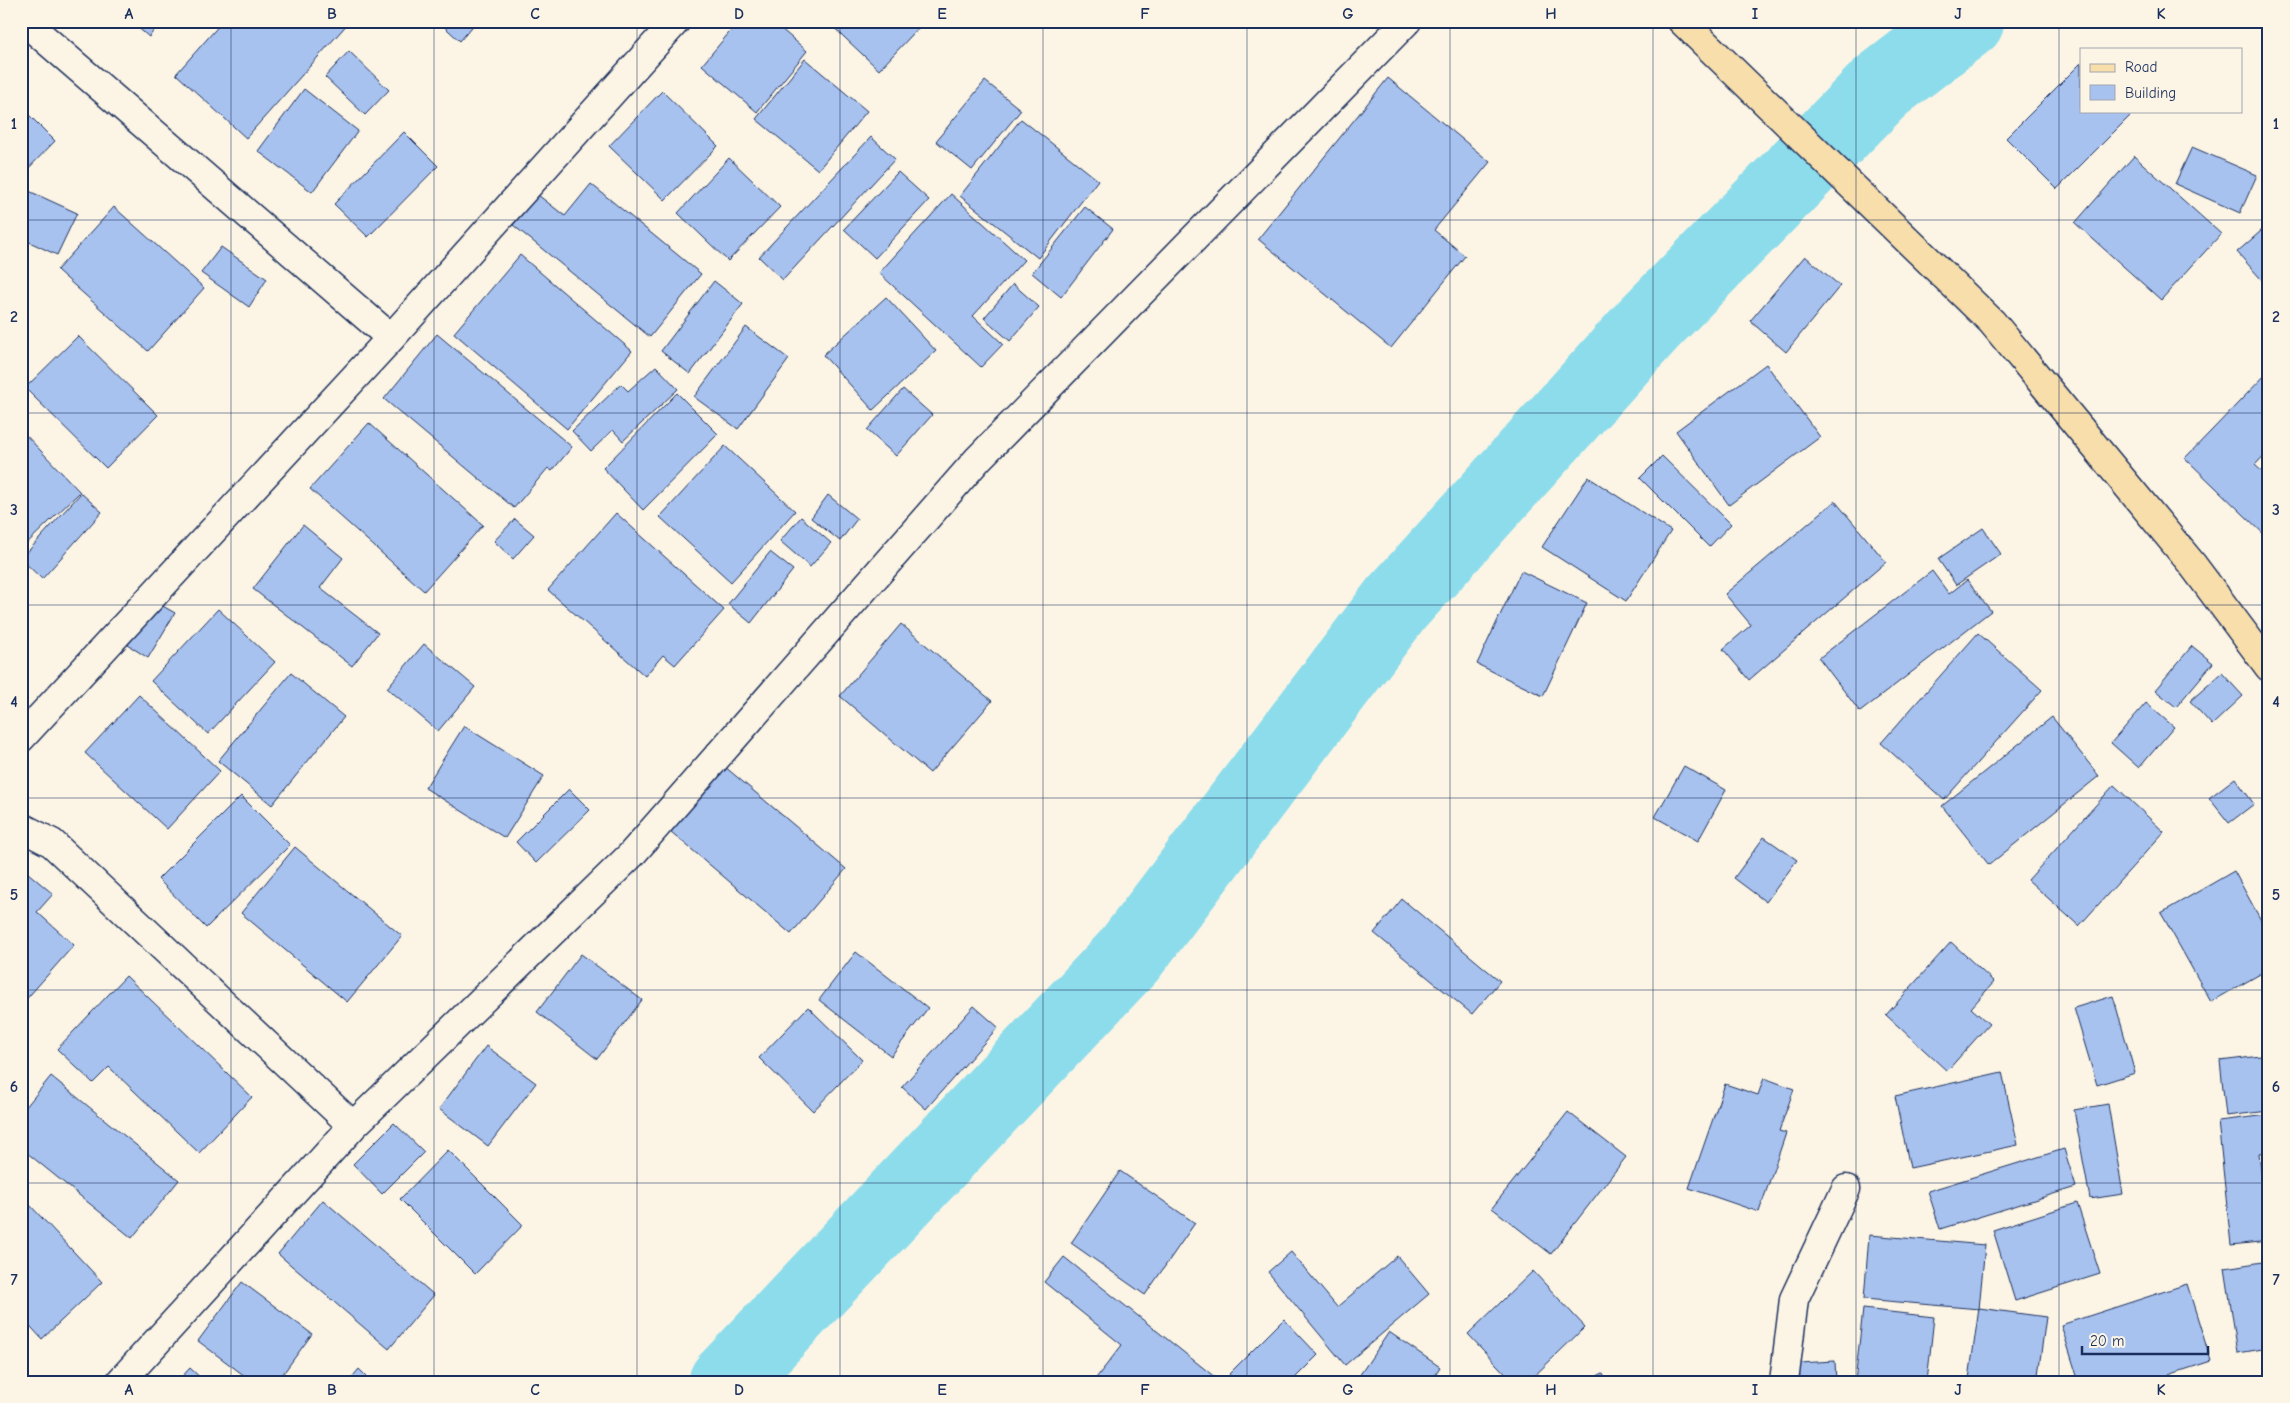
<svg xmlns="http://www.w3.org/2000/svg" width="2290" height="1403" viewBox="0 0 2290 1403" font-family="'Comic Neue',sans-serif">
	<rect width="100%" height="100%" fill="#fcf5e5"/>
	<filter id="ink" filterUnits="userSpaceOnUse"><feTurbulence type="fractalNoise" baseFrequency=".02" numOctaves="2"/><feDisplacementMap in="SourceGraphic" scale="10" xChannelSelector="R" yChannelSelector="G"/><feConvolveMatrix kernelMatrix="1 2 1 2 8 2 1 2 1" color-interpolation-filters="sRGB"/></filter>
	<g filter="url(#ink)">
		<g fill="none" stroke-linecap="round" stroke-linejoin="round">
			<path stroke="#8ddceb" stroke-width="75" d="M726,1382L1128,957L1396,604L1648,325L1881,87L1967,21"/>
		</g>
		<path fill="#a8c2ef" stroke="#1b2f5e" d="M130,21H161L149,37Z
			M223,21H350L246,138L176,74Z
			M438,21H477L460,41Z
			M739,21H772L807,51L757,112L702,65Z
			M827,21H925L879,70Z
			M349,51L389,90L365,115L325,77Z
			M805,59L867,111L818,170L756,119Z
			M2081,63V111H2135L2057,189L2006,138Z
			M1388,78L1490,162L1434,230L1465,256L1391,348L1258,239Z
			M985,81L1021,110L972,170L936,141Z
			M304,89L358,131L312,192L258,151Z
			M662,91L718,146L665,200L609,146Z
			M21,107L55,141L21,176Z
			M1021,119L1098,180L1038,258L960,196Z
			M404,132L438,166L368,237L334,204Z
			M871,137L895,159L783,280L759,257Z
			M2192,147L2257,175L2240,213L2175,184Z
			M2134,156L2221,234L2161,300L2075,223Z
			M729,158L780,207L728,261L678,213Z
			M898,172L929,200L875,258L844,229Z
			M591,184L701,274L650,337L513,225L538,195L565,216Z
			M29,191L77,213L57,255L21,238V207Z
			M951,194L1024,260L973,316L1003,344L981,367L879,273Z
			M114,207L204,288L148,351L57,270Z
			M1085,207L1113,229L1061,297L1032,273Z
			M2269,224V288L2237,252Z
			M221,247L267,279L249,307L201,273Z
			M520,255L632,351L567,429L454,333Z
			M1805,256L1840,286L1786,352L1750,321Z
			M714,281L743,304L690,374L661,351Z
			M1013,284L1039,307L1010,341L984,318Z
			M886,297L936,351L873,410L823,355Z
			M746,327L789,359L738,429L694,397Z
			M437,334L572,447L552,471L548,468L514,508L384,399Z
			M78,336L158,415L106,468L25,388Z
			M1766,364L1820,437L1729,505L1676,431Z
			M656,366L678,389L623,441L613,430L591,451L572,431L621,384L628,391Z
			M2269,371V450L2255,465L2269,478V539L2185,458Z
			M903,389L932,415L896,456L867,430Z
			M677,393L718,434L643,510L603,468Z
			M369,423L483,525L424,591L310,489Z
			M21,430L80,492L21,549Z
			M725,446L795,511L731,582L660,517Z
			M1662,456L1731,524L1709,547L1640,478Z
			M1588,477L1671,531L1626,601L1542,547Z
			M81,493L102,512L42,579L21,559Z
			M828,495L857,519L840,541L811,518Z
			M1835,501L1886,562L1749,680L1723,649L1751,625L1725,594Z
			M616,513L724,610L675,665L663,655L645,676L548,590Z
			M801,517L831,543L810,567L780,541Z
			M515,519L534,535L513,559L494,541Z
			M303,525L343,558L320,588L378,633L352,666L253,589Z
			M1983,528L2001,554L1956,585L1938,559Z
			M770,552L793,570L751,623L728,604Z
			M1521,571L1587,603L1543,696L1477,664Z
			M1932,571L1949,594L1967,580L1991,611L1860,712L1819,658Z
			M154,601L175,613L148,658L128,645Z
			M218,609L275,662L208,734L151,681Z
			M901,624L992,701L930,773L840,696Z
			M1978,633L2042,690L1944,800L1881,743Z
			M424,644L475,687L438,731L387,688Z
			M2192,646L2213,663L2176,707L2155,690Z
			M291,673L344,717L272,805L218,761Z
			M2222,673L2243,696L2212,725L2190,701Z
			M139,695L220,771L167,829L85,753Z
			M2146,703L2174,727L2139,768L2111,743Z
			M2052,717L2099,776L1989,865L1942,806Z
			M464,726L544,776L505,838L425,788Z
			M724,766L846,869L791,934L670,831Z
			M1684,766L1726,790L1698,841L1655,817Z
			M2235,778L2254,804L2229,823L2209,798Z
			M2114,785L2164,832L2079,926L2028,880Z
			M569,789L590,810L536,863L516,842Z
			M241,796L290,845L206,928L158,879Z
			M1764,837L1797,860L1766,902L1734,878Z
			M295,847L402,936L347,1002L241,913Z
			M21,867L53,894L37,912L74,945L22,1004Z
			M2234,871L2269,935V969L2211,1002L2161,913Z
			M1402,899L1500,981L1472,1014L1374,933Z
			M1951,942L1994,982L1971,1008L1989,1024L1947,1071L1886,1015Z
			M856,952L928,1008L891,1056L819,1000Z
			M581,954L642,1000L597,1059L537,1012Z
			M126,976L252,1097L199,1153L109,1067L93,1083L57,1049Z
			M2113,996L2135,1073L2097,1085L2074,1008Z
			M974,1006L998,1027L926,1109L902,1087Z
			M808,1007L862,1060L813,1111L759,1058Z
			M486,1046L536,1083L488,1146L439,1109Z
			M2269,1055V1111L2226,1116L2220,1061Z
			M2002,1072L2018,1145L1910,1168L1895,1096Z
			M51,1076L179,1180L132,1238L21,1148V1113Z
			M1764,1078L1794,1089L1779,1131L1786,1133L1759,1212L1689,1188L1725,1084L1758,1095Z
			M2108,1104L2123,1194L2090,1199L2074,1110Z
			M1568,1112L1626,1157L1551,1254L1492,1208Z
			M2269,1115V1152L2259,1153L2269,1241L2231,1245L2218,1121Z
			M394,1123L424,1152L382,1194L353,1164Z
			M2064,1149L2076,1187L1940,1229L1928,1191Z
			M448,1150L523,1225L475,1274L400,1199Z
			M1120,1171L1195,1223L1145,1295L1071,1243Z
			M323,1200L434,1295L389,1349L278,1254Z
			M28,1203L102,1282L42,1339L21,1316V1209Z
			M2077,1203L2100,1274L2015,1301L1993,1230Z
			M1869,1235L1985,1245L1979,1309L1864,1299Z
			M1291,1252L1337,1307L1397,1256L1429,1294L1345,1365L1268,1272Z
			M1064,1257L1221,1382H1093L1122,1345L1044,1282Z
			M2269,1261V1348L2238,1353L2225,1268Z
			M1533,1271L1585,1327L1528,1382H1513L1468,1334Z
			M242,1282L312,1334L277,1382H253L198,1341Z
			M2187,1284L2211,1361L2147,1382H2079L2061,1325Z
			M1979,1308L2046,1317L2037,1382H1990L1969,1379Z
			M1863,1309L1934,1317L1927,1382H1855Z
			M1284,1319L1318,1355L1291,1382H1237L1229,1374Z
			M1389,1332L1440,1367L1430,1382H1355Z
			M1835,1361L1836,1382H1800L1799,1363Z
			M190,1368L205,1382H177Z
			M359,1369L372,1382H348Z
			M1603,1373L1607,1382H1585Z"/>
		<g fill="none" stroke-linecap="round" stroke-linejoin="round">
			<g stroke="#1b2f5e" stroke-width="31">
				<path id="minor" d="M24,21L391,338
					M21,738L391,338L676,21
					M21,827L52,843L353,1126
					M120,1382L353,1126L631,855L978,459L1407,21
					M1784,1382L1794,1299L1846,1189"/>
			</g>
			<g stroke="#1b2f5e" stroke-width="31">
				<path id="major" d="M1682,21L1992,322L2192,564L2269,667"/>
			</g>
			<use href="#minor" stroke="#fcf5e5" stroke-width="28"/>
			<use href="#major" stroke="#f8deab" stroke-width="28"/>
		</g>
	</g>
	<path fill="none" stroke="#1b2f5e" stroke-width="1" stroke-opacity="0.55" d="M231,21V1382M434,21V1382M637,21V1382M840,21V1382M1043,21V1382M1247,21V1382M1450,21V1382M1653,21V1382M1856,21V1382M2059,21V1382M21,220H2269M21,413H2269M21,605H2269M21,798H2269M21,990H2269M21,1183H2269"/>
	<rect width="2290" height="1403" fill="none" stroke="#fcf5e5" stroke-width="55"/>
	<rect x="2080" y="48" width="162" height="65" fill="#fcf5e5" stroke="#a2a6af"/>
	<rect x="2090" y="64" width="25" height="8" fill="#f8deab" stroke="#a2a6af"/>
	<text x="2125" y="72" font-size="15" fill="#1b2f5e">Road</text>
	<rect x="2090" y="85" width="25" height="15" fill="#a8c2ef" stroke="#a2a6af"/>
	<text x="2125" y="98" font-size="15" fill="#1b2f5e">Building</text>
	<path d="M2082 1346v8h126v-8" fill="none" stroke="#1b2f5e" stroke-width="2.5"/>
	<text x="2090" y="1346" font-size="15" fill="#1b2f5e" stroke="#fcf5e5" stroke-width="4" paint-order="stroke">20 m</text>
	<rect x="28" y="28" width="2234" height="1348" fill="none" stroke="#1b2f5e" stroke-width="2"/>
	<g font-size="16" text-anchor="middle" font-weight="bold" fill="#1b2f5e">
		<text x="129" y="19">A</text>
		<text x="332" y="19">B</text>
		<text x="535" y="19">C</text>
		<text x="739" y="19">D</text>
		<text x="942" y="19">E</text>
		<text x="1145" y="19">F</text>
		<text x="1348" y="19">G</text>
		<text x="1551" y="19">H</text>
		<text x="1755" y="19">I</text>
		<text x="1958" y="19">J</text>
		<text x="2161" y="19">K</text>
		<text x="14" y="129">1</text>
		<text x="2276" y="129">1</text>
		<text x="14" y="322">2</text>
		<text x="2276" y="322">2</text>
		<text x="14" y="515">3</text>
		<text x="2276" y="515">3</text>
		<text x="14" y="707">4</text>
		<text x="2276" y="707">4</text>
		<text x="14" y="900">5</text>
		<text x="2276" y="900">5</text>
		<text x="14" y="1092">6</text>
		<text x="2276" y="1092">6</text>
		<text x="14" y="1285">7</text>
		<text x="2276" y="1285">7</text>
		<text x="129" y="1395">A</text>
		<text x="332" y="1395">B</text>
		<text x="535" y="1395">C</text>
		<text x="739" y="1395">D</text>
		<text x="942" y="1395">E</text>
		<text x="1145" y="1395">F</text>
		<text x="1348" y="1395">G</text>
		<text x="1551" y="1395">H</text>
		<text x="1755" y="1395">I</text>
		<text x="1958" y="1395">J</text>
		<text x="2161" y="1395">K</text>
	</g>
</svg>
